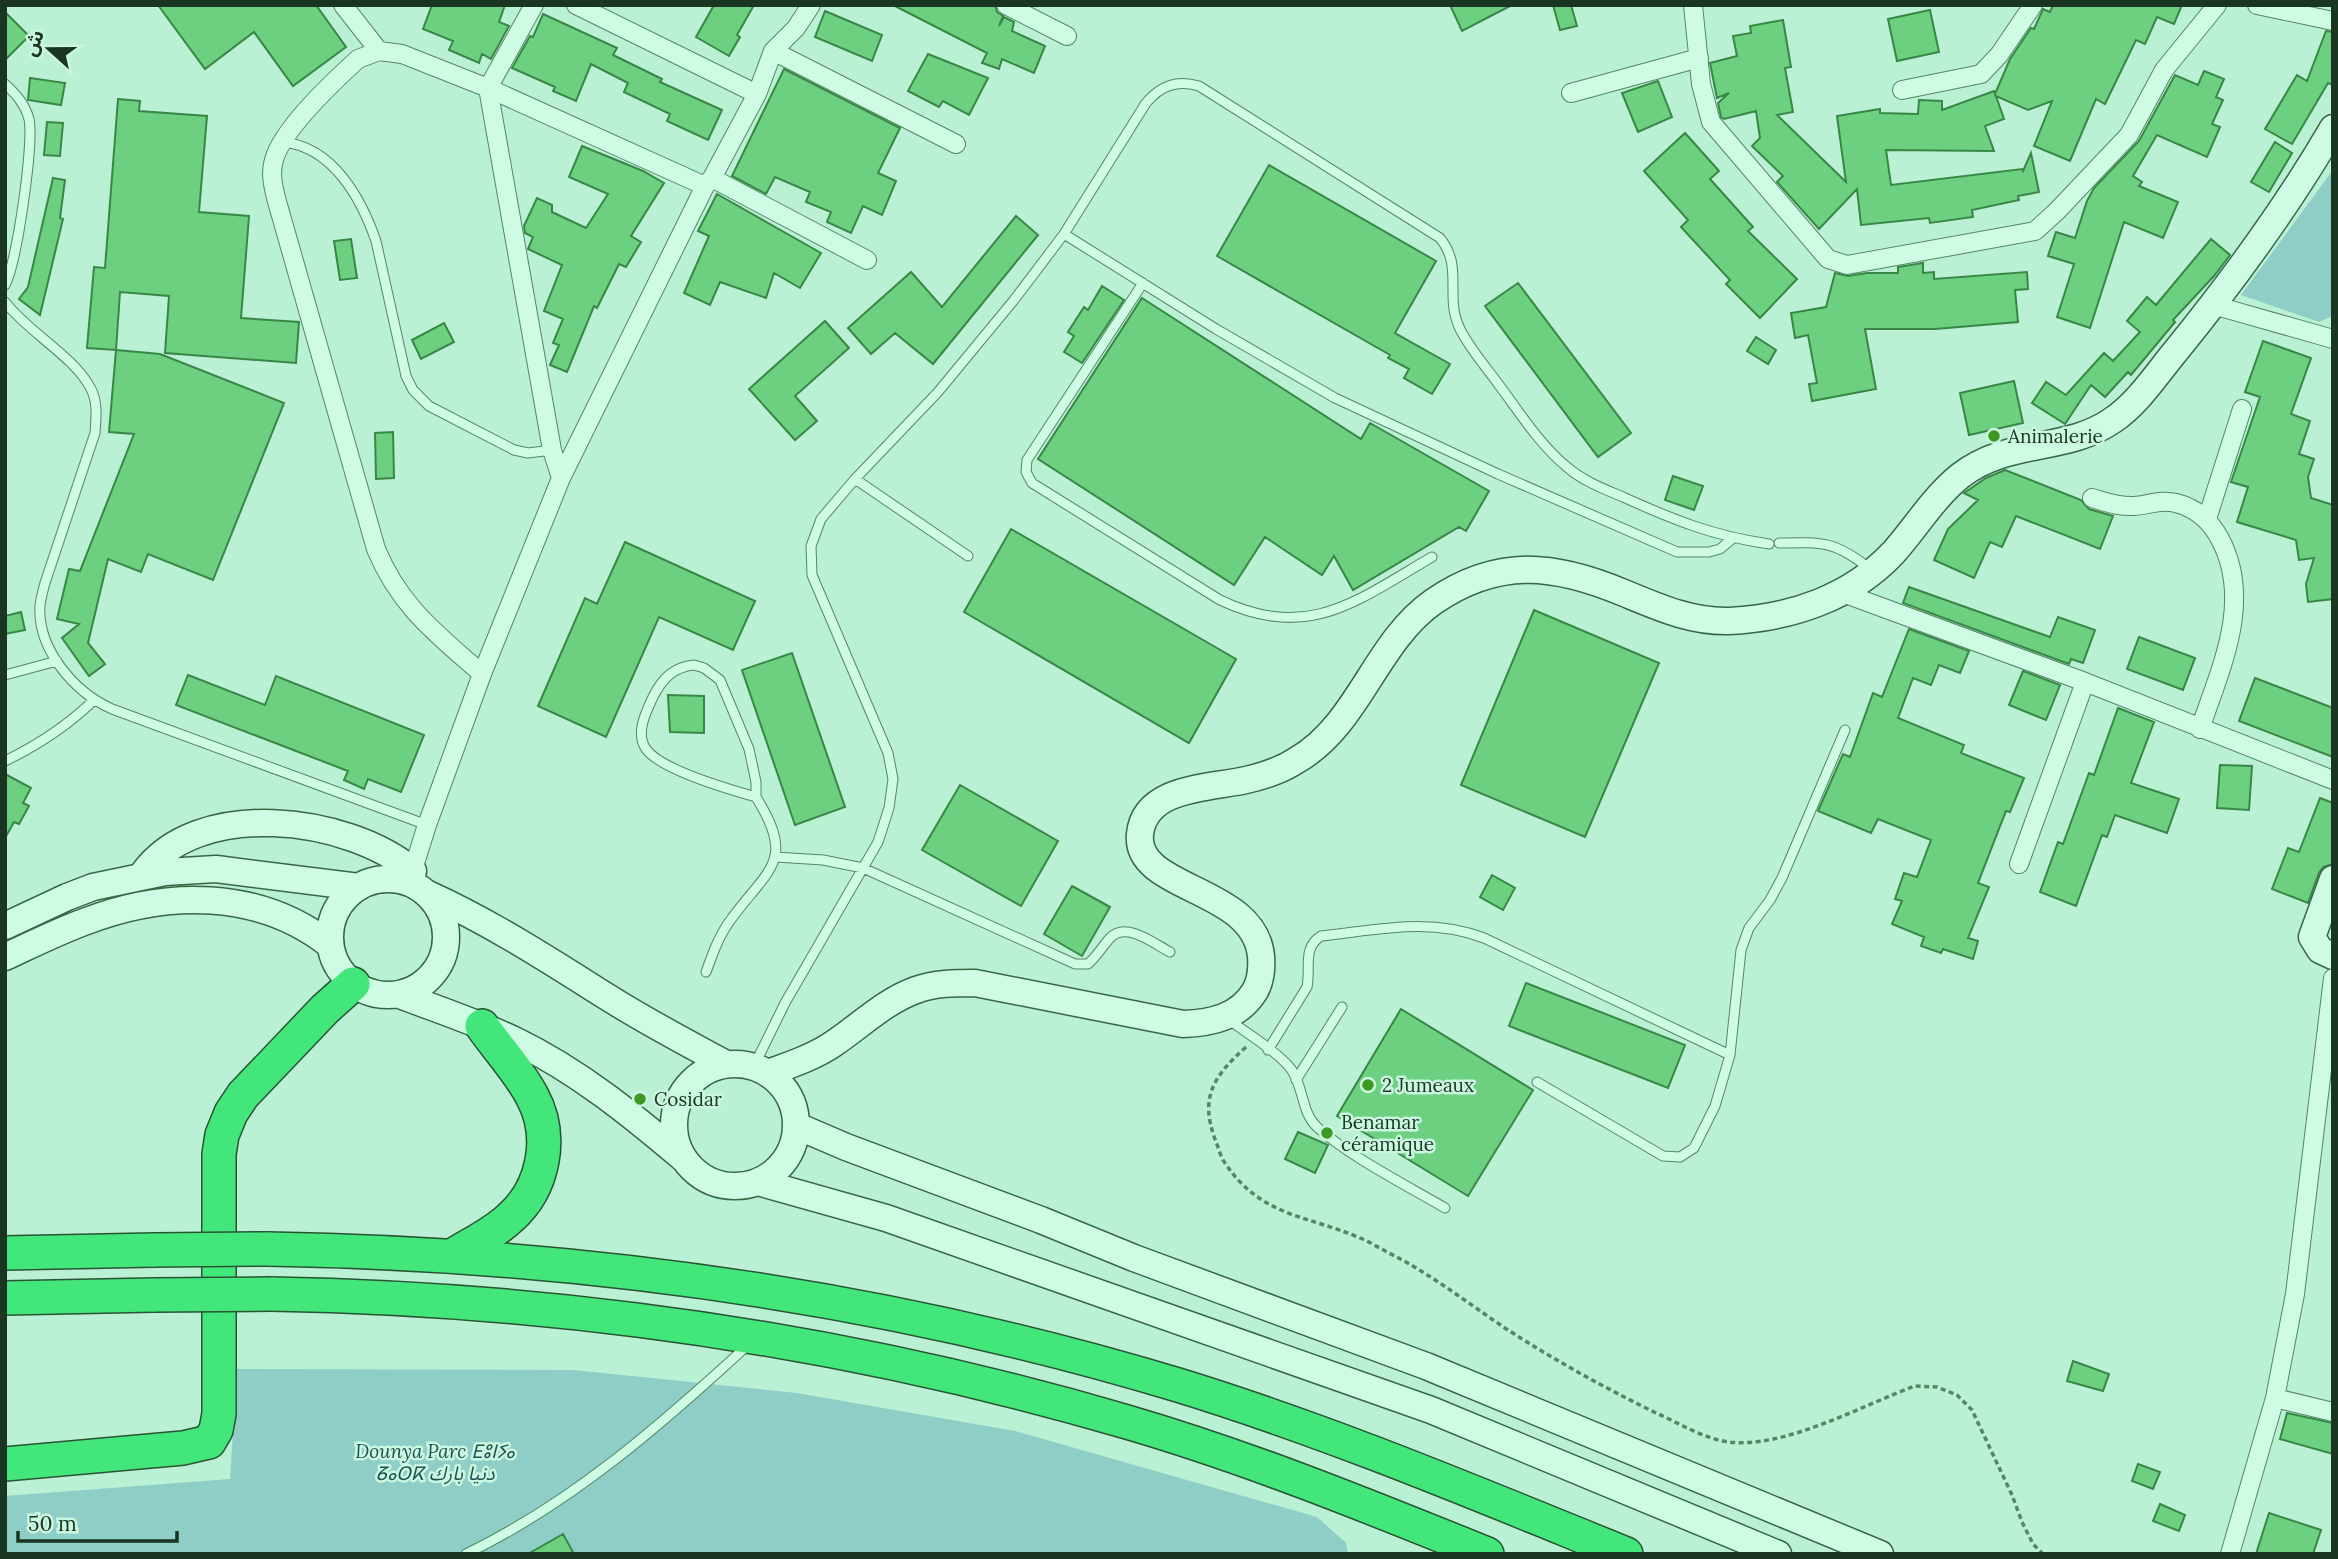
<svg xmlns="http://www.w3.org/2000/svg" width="2338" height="1559" viewBox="0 0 2338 1559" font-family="Lora,'Noto Sans Arabic','Noto Sans Tifinagh',serif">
	<rect width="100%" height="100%" fill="#baf0d4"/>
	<path fill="#8ecec7" d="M2333,170V316L2319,322L2241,295Z
		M237,1369L573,1370L797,1393L1015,1431L1317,1517L1346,1543L1348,1554H5V1496L230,1479Z"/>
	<path fill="#6dd081" stroke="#388746" stroke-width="2" d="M158,5H316L346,47L293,86L254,32L205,69Z
		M432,5H505L499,22L509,26L491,59L482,54L479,63L449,50L453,41L423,29Z
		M714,5H754L737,35L740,37L729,56L696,37Z
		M893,5H995L997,12L1003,16L999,26L1004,17L1014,22L1012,31L1045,46L1034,73L1002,59L999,69L982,63L987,53Z
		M1450,5H1512L1462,31Z
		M1553,5H1571L1577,26L1560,30Z
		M2053,5H2182L2174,24L2157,17L2145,44L2136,40L2105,104L2096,99L2070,161L2034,146L2052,101L2028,110L1996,96L2004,119L1985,126L1994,151L1886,150L1891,185L2022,169L2023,171L2031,153L2039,192L2018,196L2019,200L1972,210L1973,217L1930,223L1929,218L1861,225L1857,189L1819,229L1777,182L1783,176L1752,146L1760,138L1756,111L1724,119L1721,117L1718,103L1729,93L1717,98L1710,63L1737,56L1733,36L1751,33L1750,26L1783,20L1791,67L1785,68L1793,112L1777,115L1846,182L1837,116L1880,109V113L1918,114L1919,100L1942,101V110L1994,91L1995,94L2010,59L2031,28L2034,29L2043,9L2050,12Z
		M1930,10L1939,52L1897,61L1888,19Z
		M825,11L882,35L872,61L815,37Z
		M5,12L29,36L5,60Z
		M543,14L617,48L613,55L662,79L660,82L722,110L708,140L667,121L670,114L624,92L628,83L591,64L576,101L553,91L555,87L512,68L530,36L533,37Z
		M2326,31L2333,32V85L2328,83L2292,144L2265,129L2297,75L2307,81Z
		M928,54L988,78L969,115L943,101L939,107L908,91Z
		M784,69L900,128L878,173L896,181L882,215L863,206L851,233L827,222L831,212L806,202L810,192L775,177L766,194L732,176Z
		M2204,71L2224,79L2216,97L2223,100L2212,124L2220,127L2207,157L2157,135L2133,176L2142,182L2139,186L2178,202L2163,238L2124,222L2090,328L2057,317L2074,264L2048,256L2056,232L2075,238L2087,201L2094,188L2139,141L2175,75L2198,85Z
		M30,78L65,83L61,105L28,100Z
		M1658,81L1672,117L1638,132L1622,93Z
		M118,99L140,101L139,111L207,116L199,212L249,216L241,318L299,322L296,363L165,353L169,296L120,292L116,350L87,348L94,267L105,268Z
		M47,122L63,123L60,156L44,155Z
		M1685,133L1719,171L1710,179L1753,227L1748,231L1797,279L1760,318L1726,284L1730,280L1681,227L1688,220L1644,171Z
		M2275,142L2292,153L2269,192L2251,182Z
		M582,146L643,171L664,183L631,236L641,242L626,267L619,264L597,308L594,306L567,372L550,365L559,345L553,343L563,319L544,311L562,265L528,249L533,237L525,233L524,226L537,198L552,205V212L586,228L608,194L569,177Z
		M1269,165L1436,261L1395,333L1450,364L1432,394L1404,378L1409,369L1388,358L1390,355L1217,256Z
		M53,178L65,180L60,218L63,219L40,315L19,299L28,287Z
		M717,194L821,253L800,288L774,273L766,298L720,282L710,305L684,293L709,236L698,231Z
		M1016,216L1038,235L933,364L895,333L871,354L848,328L911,272L942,307Z
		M351,239L357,278L340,280L334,241Z
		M2211,239L2230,255L2214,276L2173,320L2175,322L2131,375L2128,372L2105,397L2091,385L2065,424L2032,403L2046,382L2066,395L2104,353L2113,361L2140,332L2127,321L2147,297L2156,305Z
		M1923,263V273L1934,272V279L2027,272L2028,289L2015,290L2018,322L1935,329H1865L1876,389L1812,401L1809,384L1817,383L1808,335L1795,338L1791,313L1826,307L1835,273L1848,276L1867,273H1898V267Z
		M1518,283L1631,433L1598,457L1485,306Z
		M1102,286L1124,300L1082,363L1064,352L1074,336L1068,332L1084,307L1088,310Z
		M1142,298L1361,439L1370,423L1489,491L1466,531L1459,527L1353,590L1334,556L1322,575L1265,537L1234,585L1038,459Z
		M825,321L849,348L795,396L817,421L795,440L749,389Z
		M444,323L454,342L421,359L412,340Z
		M1756,337L1776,350L1768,364L1747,351Z
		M2263,341L2311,358L2291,414L2310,421L2299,454L2314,459L2308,477L2311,498L2333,505V599L2308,602L2306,584L2314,558L2299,560L2296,540L2237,522L2248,487L2231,482L2260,397L2245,392Z
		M116,350L160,354L284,403L213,580L148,554L141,572L108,559L88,643L105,664L89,676L62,638L79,624L57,619L69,569L80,571L134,434L109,432Z
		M2014,381L2023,423L1969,435L1960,393Z
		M393,432L394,478L376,479L375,433Z
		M2005,470L2081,500L2089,509L2113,516L2100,549L2016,516L2002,547L1990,542L1974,578L1934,560L1948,529L1978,500L1964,493L1986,478Z
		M1673,476L1703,486L1694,510L1665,500Z
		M1011,529L1236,659L1189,743L964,612Z
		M625,542L755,601L733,650L659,617L606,737L538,706L585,598L597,604Z
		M1909,587L2050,637L2058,617L2095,630L2083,663L2071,659L2069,664L1903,603Z
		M1534,610L1659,663L1585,837L1461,785Z
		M21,612L25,630L5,634V616Z
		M1909,629L1969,651L1960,673L1939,665L1931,685L1913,678L1898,718L1964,745L1961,753L2024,778L2010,812L2006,811L1978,883L1989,887L1968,938L1978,941L1973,959L1943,949L1941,953L1921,946L1924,937L1892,924L1902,901L1895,899L1904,873L1917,877L1931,840L1878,819L1871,833L1818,811L1843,754L1850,757L1873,693L1882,697Z
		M2139,637L2195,658L2183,690L2127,669Z
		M792,653L845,807L795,825L742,670Z
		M2023,671L2060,685L2046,720L2009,705Z
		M188,675L265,705L276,676L424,735L401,792L368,779L364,789L344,780L348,771L176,705Z
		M2255,678L2333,708V757L2239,721Z
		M668,695L704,696V733L670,732Z
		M2118,708L2154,722L2131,783L2179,799L2167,833L2115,815L2107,837L2102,835L2076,906L2040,892L2058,842L2063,844L2089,773L2094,775Z
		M2220,765L2252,766L2249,810L2217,808Z
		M5,774L31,788L23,803L29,806L19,824L14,822L5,838Z
		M960,785L1058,841L1021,906L922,850Z
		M2320,798L2333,803V864L2323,867L2319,873L2308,903L2272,889L2288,848L2299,852Z
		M1492,875L1515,888L1503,910L1480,897Z
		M1072,886L1110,907L1082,956L1044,934Z
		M1526,983L1685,1045L1668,1088L1509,1026Z
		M1401,1009L1533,1090L1468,1196L1337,1116Z
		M1298,1132L1328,1145L1315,1173L1285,1159Z
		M2073,1361L2109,1374L2103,1391L2067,1381Z
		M2287,1413L2333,1423V1454L2280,1439Z
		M2138,1464L2160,1472L2153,1489L2132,1481Z
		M2160,1504L2185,1515L2179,1531L2153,1521Z
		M2269,1513L2321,1530L2313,1554H2256Z
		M563,1534L574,1554H528Z"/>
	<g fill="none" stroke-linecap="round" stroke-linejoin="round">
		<g stroke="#548764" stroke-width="11">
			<path id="lane" d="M5,84C16,94 25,104 29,119C34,143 17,263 5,285
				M283,142C333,147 361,198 376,241L406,376L413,390L429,406L514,450L528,453L552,450
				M1064,234L1216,329L1335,398L1498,474L1677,552H1709L1720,549L1732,539
				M1143,283L1027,460L1026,472L1032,483L1220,600C1309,642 1356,601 1432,557
				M5,302C29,333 75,357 91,389C98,402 96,419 95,433L45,583C43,590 41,598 40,605C37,649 74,692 112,709L427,825
				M855,479L968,556
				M1779,543C1822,542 1836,541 1871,570
				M694,665L704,668L720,680L749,749L756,782V797C731,790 661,770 646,749C635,733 646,712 653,697C662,679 673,667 694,665Z
				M5,675L57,661
				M5,761C38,745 67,726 93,701
				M776,857L823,860L863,868L1075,964H1088C1097,956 1102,947 1110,938C1126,921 1153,943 1170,952
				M706,972C713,953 719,935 732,918C769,868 796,861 756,797
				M1228,1019C1246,1033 1277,1051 1291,1069C1304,1087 1301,1112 1317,1127C1350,1157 1406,1185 1445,1208
				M1268,1050L1307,987C1311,968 1302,948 1321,936C1378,930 1429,917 1484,938L1730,1055
				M754,1066L785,1003L878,842L889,808L893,779L888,753L812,575L811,546L821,519L855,479L938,392L1014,300L1064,234L1146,103C1161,85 1177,80 1199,86L1440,238C1464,267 1444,297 1460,329C1470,349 1486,367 1499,385C1520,413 1540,445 1567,467C1583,481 1604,489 1623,497C1674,520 1713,536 1769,544
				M1296,1080L1342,1007
				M1537,1082L1663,1156L1680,1157L1694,1148L1715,1106L1730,1055L1741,950L1749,928L1770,900L1782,878L1845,730
				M466,1554C573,1502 661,1425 748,1345"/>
		</g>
		<g stroke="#548764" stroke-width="20">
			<path id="street" d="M343,5L379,51
				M534,5L488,88L552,450L561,478
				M576,5L757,94
				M1006,5L1067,36
				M1693,5L1701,84L1711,122L1828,259L1847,265L2035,231L2057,211L2129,135L2164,70L2217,5
				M2257,5L2333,21
				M773,51L956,144
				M1902,90L1981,74L1999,55L2033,5
				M1571,93L1699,58
				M712,178L867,260
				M2213,305L2333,339
				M2092,498C2106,502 2119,507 2134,506C2149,505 2161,499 2176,503C2196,508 2210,520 2220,539C2253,601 2221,667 2200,729
				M2207,519L2242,409
				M1843,593L2085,682L2333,780
				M482,674C437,634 400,607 376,549L276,198C273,185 270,173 274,160C282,129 334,81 358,59L379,51L402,54L488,88L705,186
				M2019,864L2085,682
				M410,879L427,825L482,674L561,478L705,186L712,178L757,94L773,51L796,28L811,5
				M2275,1398L2333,1412
				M2230,1554L2275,1398L2295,1294L2333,978"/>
		</g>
		<g stroke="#376845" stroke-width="29">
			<path id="secondary" d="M142,875C196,797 348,816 413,871
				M330 937a58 58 0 1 1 116 0a58 58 0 1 1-116 0Z
				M2333,879L2312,937L2320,950L2333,956
				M428,894C492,923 550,961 609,998C647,1022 687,1043 726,1064
				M5,926L67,897L93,887L165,872L216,869L359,887
				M5,957C31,945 57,932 84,922C166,890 259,889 330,945
				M400,995C439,1010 479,1023 516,1041C578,1071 632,1115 684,1159
				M674 1125a61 61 0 1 1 122 0a61 61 0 1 1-122 0Z
				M768,1073C790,1065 814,1057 833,1044C860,1026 885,1001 916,990C935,983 955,983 975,983L1183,1024C1212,1023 1239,1017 1255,991C1261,980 1262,968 1261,956C1254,886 1134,891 1140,834C1145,786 1212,788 1246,780C1264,776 1282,770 1297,760C1359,724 1375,643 1433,602C1498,557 1555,564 1624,593C1658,607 1691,622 1729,621C1791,618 1851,598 1894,552C1916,527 1934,497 1960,476C2009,438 2066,453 2113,420C2138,403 2156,375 2175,352C2232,282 2287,207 2333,128
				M797,1126L846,1147L1041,1220L1134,1258L1426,1366L1880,1554
				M758,1182L886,1218L1431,1410L1778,1554"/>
		</g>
		<g stroke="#295433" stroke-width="36">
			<path id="highway" d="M268,1249C575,1254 884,1296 1178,1385C1331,1432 1478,1494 1626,1554
				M5,1253L154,1250
				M452,1256C471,1244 493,1234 510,1218C544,1188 554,1136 532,1096C519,1071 498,1049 482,1026
				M271,1294C561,1299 848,1340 1127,1422C1250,1458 1368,1506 1487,1554
				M5,1298L154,1295
				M5,1464L183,1448L209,1442L216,1430L219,1414V1154L222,1135L231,1113L243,1095L325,1009L353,984"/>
		</g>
		<path stroke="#548764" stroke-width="3.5" stroke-dasharray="5 3.5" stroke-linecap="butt" d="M1246,1047C1215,1075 1199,1096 1215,1139C1218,1146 1220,1156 1225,1163C1261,1217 1307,1215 1360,1238C1370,1242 1379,1248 1389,1253C1431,1274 1469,1304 1508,1330C1556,1361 1605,1388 1656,1413C1679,1423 1704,1439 1729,1442C1784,1449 1863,1405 1915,1386L1937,1387L1957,1395L1972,1410L2012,1495L2022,1522L2033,1544L2043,1554"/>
		<use href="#lane" stroke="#cdfbe3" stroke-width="9"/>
		<use href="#street" stroke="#cdfbe3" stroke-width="18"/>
		<use href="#secondary" stroke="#cdfbe3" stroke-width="26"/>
		<use href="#highway" stroke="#43e67b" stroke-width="33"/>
		<g stroke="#295433" stroke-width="36" stroke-linecap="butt">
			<path id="highway-bridge" d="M154,1250L268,1249
				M154,1295L271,1294"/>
		</g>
		<use href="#highway-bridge" stroke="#43e67b" stroke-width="33"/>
	</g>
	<g fill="#3c9921" stroke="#caf7e0" stroke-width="2.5">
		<circle cx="1994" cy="436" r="7"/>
		<circle cx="1368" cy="1085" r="7"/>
		<circle cx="640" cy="1099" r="7"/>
		<circle cx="1327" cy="1133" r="7"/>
	</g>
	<g text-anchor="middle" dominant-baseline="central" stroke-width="5" stroke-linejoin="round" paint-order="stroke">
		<g font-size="19" fill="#1a3521" stroke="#caf7e0" text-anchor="start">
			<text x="2008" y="436">Animalerie</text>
			<text x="1382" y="1085">2 Jumeaux</text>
			<text x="654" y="1099">Cosidar</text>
			<text x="1341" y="1122">Benamar<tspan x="1341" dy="22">céramique</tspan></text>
		</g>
		<g font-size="19" font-style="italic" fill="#1f5152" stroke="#caf7e0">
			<text x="435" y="1451">Dounya Parc ⴹⵓⵏⵢⴰ<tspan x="435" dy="22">ⵒⴰⵔⴽ دنيا بارك</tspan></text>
		</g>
	</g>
	<rect width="2338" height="1559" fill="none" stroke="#1a3521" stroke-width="14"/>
	<g transform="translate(49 49) rotate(291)" stroke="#caf7e0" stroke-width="5" paint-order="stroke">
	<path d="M0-5L12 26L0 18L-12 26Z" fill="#1a3521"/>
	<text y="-10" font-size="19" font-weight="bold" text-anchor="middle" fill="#1a3521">ش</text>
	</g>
	<path d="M18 1531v10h159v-10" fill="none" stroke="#1a3521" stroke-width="3.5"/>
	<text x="28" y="1531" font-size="21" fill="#1a3521" stroke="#caf7e0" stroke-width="5" paint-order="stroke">50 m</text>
</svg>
